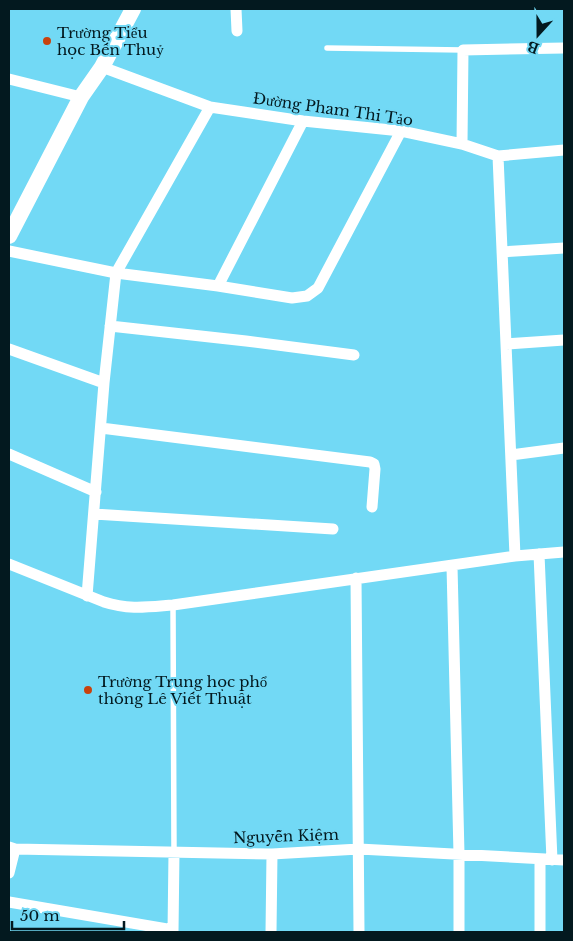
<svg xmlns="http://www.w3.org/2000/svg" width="573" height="941" viewBox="0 0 573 941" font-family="'Libre Baskerville',serif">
	<rect width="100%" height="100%" fill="#72d9f5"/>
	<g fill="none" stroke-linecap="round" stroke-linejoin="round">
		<path stroke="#fff" stroke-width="5.5" d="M327,48L463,50
			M173,605L174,852"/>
		<path stroke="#fff" stroke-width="11" d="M236,9L237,31
			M102,67L210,107L303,121L401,131L462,144L498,156L564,150
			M9,79L81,97
			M462,144L463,50L564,48
			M498,156L515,556
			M9,251L116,273L218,286L292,298L307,296L318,288L401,131
			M502,252L564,248
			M218,286L303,121
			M110,326L246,341L354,355
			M506,344L564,340
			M9,349L104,383
			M101,428L370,462L374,464L375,469L372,507
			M9,454L96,492
			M511,455L564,448
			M94,514L333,529
			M539,554L552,860
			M9,564L104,602C129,610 147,607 173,605L515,556L564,552
			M452,566L459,854V932
			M356,578L359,932
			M87,596L104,383L116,273L210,107
			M9,847L15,849L272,854L359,849L564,860
			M9,873L15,849
			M9,902L173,930
			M173,932L174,852
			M271,932L272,854
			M540,932V859"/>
		<path stroke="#fff" stroke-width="16" d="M9,236L81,97L102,67L133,9"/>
	</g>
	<g fill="#c9420d" stroke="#72d9f5" stroke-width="2">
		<circle cx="47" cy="41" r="5"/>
		<circle cx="88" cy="690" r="5"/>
	</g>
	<g text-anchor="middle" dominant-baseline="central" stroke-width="4" stroke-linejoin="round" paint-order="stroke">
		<g font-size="15" fill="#03191f" stroke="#72d9f5" text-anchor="start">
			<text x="57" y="32">Trường Tiểu<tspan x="57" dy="17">học Bến Thuỷ</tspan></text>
			<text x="98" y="681">Trường Trung học phổ<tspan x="98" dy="17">thông Lê Viết Thuật</tspan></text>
		</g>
		<g font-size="15" fill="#03191f" stroke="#72d9f5">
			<text transform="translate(333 109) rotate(8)">Đường Pham Thi Tảo</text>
			<text transform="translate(286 836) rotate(-2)">Nguyễn Kiệm</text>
		</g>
	</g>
	<rect width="573" height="941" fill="none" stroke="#03191f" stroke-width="20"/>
	<g transform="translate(538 35) rotate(201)" stroke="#72d9f5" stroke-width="4" paint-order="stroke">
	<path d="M0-4L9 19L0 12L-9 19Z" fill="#03191f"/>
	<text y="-8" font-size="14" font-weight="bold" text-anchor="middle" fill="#03191f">B</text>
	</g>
	<path d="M12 921v8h112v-8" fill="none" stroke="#03191f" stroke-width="2.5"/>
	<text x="20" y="921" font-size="15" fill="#03191f" stroke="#72d9f5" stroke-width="4" paint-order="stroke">50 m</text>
</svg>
